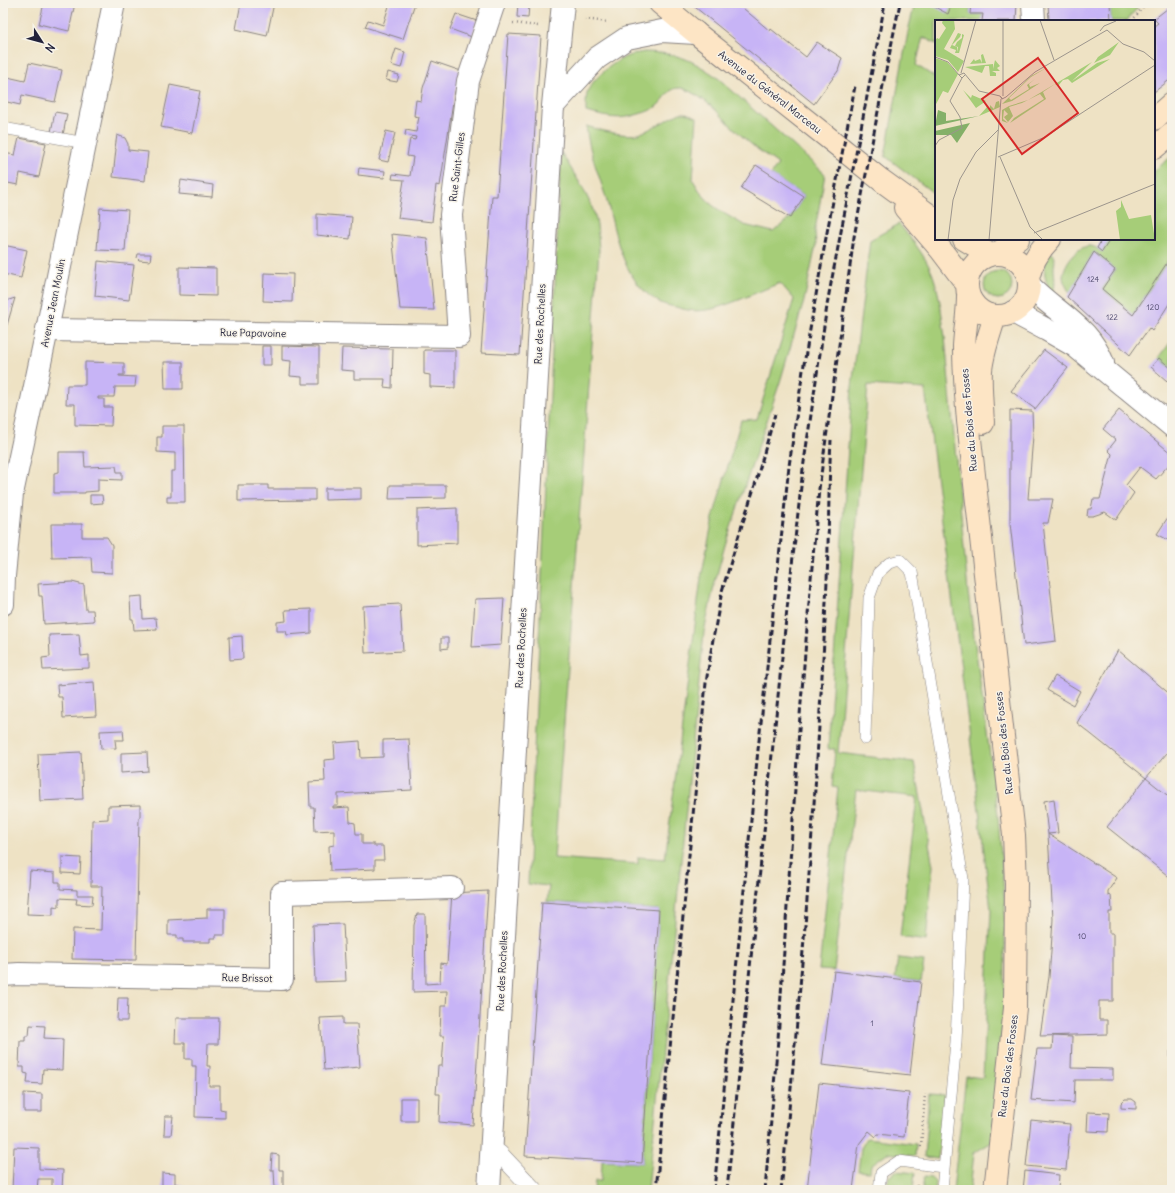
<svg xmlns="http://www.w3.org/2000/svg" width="1175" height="1193" viewBox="0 0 1175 1193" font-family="Delius,sans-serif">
	<rect width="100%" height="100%" fill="#f7f3e8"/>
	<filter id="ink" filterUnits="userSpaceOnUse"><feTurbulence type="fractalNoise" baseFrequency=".025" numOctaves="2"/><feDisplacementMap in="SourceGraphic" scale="8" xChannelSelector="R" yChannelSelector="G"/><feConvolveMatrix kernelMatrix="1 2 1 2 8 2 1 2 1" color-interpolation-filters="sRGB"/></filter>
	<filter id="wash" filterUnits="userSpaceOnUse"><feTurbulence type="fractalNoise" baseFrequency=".012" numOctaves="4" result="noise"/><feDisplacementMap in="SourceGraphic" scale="16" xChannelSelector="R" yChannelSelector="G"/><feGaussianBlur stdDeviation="0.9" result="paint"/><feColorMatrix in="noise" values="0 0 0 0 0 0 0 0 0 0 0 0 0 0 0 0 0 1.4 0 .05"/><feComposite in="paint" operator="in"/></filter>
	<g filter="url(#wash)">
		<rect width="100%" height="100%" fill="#eee2c4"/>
		<path fill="#a6cd78" stroke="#64785a" d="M915,3H971L970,14H983L982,21H936V44L923,37L916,65L936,78V195L885,156L909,27Z
			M1110,3H1141L1127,21H1111Z
			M644,52C678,53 691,59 718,78L825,174L815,230L816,245L804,301L780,382L725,545L715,582L704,632L648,1190H594L595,1181H601L602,1161L642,1163L659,910L547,902L549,886L528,884L561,152C572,171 585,189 593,210C598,223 598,236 599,250L554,858L638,864V857L665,859L701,578L713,518L741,420L757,419L794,299L780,283C757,292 735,303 712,309C699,312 688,311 676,307C671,306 665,305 661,303C625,285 617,241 608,205C601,179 589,154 586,126C600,130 624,137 638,134C652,129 666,120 680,113H686L697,117L693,180L701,193L712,205L725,214L744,225L773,232L790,218L804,196L771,175L778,164C767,156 755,148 744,138C726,122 712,102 689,91C687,90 684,88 681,88C668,87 666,99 658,105C653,110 646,112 639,114C618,121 607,117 586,112C586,106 586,99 587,93C592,78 617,59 631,55C635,53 640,53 644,52Z
			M1172,156V255L1133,315L1102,289L1115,270L1094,252L1070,293C1067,288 1063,282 1063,276C1064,263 1078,245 1091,246C1096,247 1098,249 1102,252L1108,241L1106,239H1154V171Z
			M899,224C914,242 930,261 936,285C941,302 942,319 945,337L968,592L998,815L1005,906V994L998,1086L992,1142L974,1153L970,1190H953L966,1076L983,1078L991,910L974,769L925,389L868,385L838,753L914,762L933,866L926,941L900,937L917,797L856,790L834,971L819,970L838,788L832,787L835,749H828L852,387L870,240Z
			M1050,252C1051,253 1053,255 1054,257C1056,260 1054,264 1054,267C1054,277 1057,284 1052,294C1043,277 1042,269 1050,252Z
			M984 285a14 14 0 1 1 28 0a14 14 0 1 1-28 0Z
			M1172,340V369L1159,358Z
			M898,958L924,961L921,982L895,978Z
			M929,1094L945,1095L938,1159L924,1157Z
			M867,1138L916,1144L915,1156L887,1153L871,1165L870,1172L858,1171L861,1148Z
			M896,1171L915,1173L913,1190H887L888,1178Z
			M924,1177L931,1178L936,1183L935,1190H922Z"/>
		<g id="blocks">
			<path fill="#c7b4f6" d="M44,3H75L69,31L39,24Z
				M241,3H274L267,36L236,29Z
				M390,3H415L403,39L365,27L368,20L383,25Z
				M518,3H522V4L529,5L528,18L517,17Z
				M690,3H737L770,31L771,29L806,57L817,42L842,58L838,71L814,104Z
				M932,3H952L948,14L931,5Z
				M971,3H1017L1016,21H982L983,14H970Z
				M1048,3H1110L1111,21H1049Z
				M1172,5V78L1154,92V26L1158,23L1154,19Z
				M456,14L477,21L472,37L450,29Z
				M508,34L541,36L520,355L481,353L492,196H497Z
				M396,49L405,52L401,68L391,65Z
				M432,61L461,71L454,95L440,186L436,185L432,222L398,218L404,180L392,179L393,174L410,176L413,157L407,156L410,139L415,140L416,137L405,135L406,130L416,132L419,117L414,116L416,100L421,101L423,88Z
				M29,63L62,70L55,102L22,95L20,105L3,101V76L25,81Z
				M388,72L399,75L397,82L386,80Z
				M170,85L200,91L192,133L161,127Z
				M55,112L67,114L63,135L51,132Z
				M386,131L395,133L388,162L379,160Z
				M117,135L125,138L128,144V150L148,152L145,181L113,177L116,149L115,148Z
				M19,138L46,143L39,177L20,173L18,185L3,182V153L15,155Z
				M756,165L804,196L790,218L741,188Z
				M359,168L385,171L384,178L358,175Z
				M181,180L213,185L212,197L179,194Z
				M100,208L128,210L125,251L97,250Z
				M317,214L352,217L350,239L317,235Z
				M392,234L427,238L434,310L400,309Z
				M1102,239H1106L1109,241L1102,252L1097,248Z
				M3,245L27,250L21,278L3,274Z
				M1094,252L1115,270L1102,289L1133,315L1172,255V299L1152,331L1149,328L1130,355L1067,297Z
				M138,254H151L150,261L139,260L137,258Z
				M98,261L134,265L129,300L95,296Z
				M179,267L216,268V296L179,295Z
				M264,273L293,274L292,302L263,301Z
				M15,298L7,325L3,324V302Z
				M262,346H271V365H262Z
				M282,346L319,347V384H302V377L290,376L291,361L282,360Z
				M342,348L393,349L392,388L384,387L385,379H354V371L341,370Z
				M424,350H455V388L430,387V375L424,374Z
				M1044,350L1068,368L1035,409L1011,391Z
				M1159,358L1172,369V375L1167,381L1151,367Z
				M85,362L124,363V375H119V376L136,377L135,387H115L114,397H98V399H104V407H112L111,426L75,425V404H66L67,385H85Z
				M164,362H183V389H165Z
				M1010,410L1032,411L1033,436L1028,499H1053L1048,523H1043L1056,641L1024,645L1010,523Z
				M1119,410L1172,454V461L1156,479L1140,467L1126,485L1134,493L1116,520L1105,512L1093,516H1087L1088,509H1091L1093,499H1100L1112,454L1108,450L1116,440L1103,429Z
				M162,426H184L185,502H167V497H171V471H175V453L157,452V437H162Z
				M59,452H84L85,467L116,466L117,472H122V480L98,479V491L85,492V493H54V473L59,472Z
				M238,485H268V489H315V500L238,501Z
				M390,485H446V498L389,499Z
				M325,488H361V499L325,500Z
				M90,495H102L103,503L90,504Z
				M457,508V543L417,545V510Z
				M1172,511V542L1157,534Z
				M51,524H82V537H107L112,545V573L92,572L91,557L52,558Z
				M72,582L84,585L86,610H93L94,621L44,624L42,596H39L38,584Z
				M142,596L143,619L156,618L157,629L134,630L133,619H131L130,597Z
				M504,598L501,645L472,647L475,599Z
				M400,604L403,651L365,653L363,606Z
				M311,609V633L287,635L286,631H277V622L286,621L285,610Z
				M79,634L81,656L89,655V668L43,670L42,658L50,657L49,635Z
				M242,636L243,659L230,660L229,637Z
				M441,638H448V648L441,649Z
				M1118,650L1172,696V747L1146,778L1077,723Z
				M1055,676L1080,691L1073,705L1047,690Z
				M94,682L96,716L63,718L62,697H58L57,685Z
				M123,730L124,740H115L116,748L101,749L100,731Z
				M409,739L412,790L338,794V806H333V808L349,807L350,822L355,823L356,834H362V844H374V846H383L384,860H375V869L330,871L329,846L334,845V830L315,831L314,807H310L309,782L325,781L324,760L335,759L334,743L360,741L361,758L383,757V740Z
				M81,752L83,799L40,801L38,754Z
				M147,752L148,771L121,773V753Z
				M1146,778L1172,799V879L1107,827Z
				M1054,799L1058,833L1048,834L1044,801Z
				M140,805V817H139L136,960L72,959L73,929L101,930L102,886H91L92,820L108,819V806Z
				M1048,834L1117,878L1108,891V896L1111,895L1112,912H1109V933H1113V1001H1099V1020H1107V1034L1040,1036L1049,977L1051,951L1053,919Z
				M62,857L81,858L80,874L62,873Z
				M30,871L55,873V882H60V889L77,890V895H93L92,905L76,904L77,899L59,898V907L53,906V915L27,914Z
				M488,891L473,1125L439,1122L440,1094H436L438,1066H442L444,1036H440L441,1006H446L447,991L413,992L414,925L417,914H425L426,984L440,983L441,963L447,964L452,893Z
				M542,902L659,910L642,1163L525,1156Z
				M207,909H225V935H216V938H210V942H183V939H177V935H168V920L207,918Z
				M343,924L346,981L315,982L313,925Z
				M834,971L921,982L910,1075L822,1065Z
				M118,998H128L127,1021H117Z
				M343,1017V1024H357L360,1067L324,1070L320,1018Z
				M176,1018H219L218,1044H208L207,1066H210L209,1086H220V1109L225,1110V1118L195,1117L196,1066H192V1059H185V1043H175Z
				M30,1025L45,1026L44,1038L63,1039L62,1070L43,1069L42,1084L27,1083L28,1074L24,1073V1067H19L20,1041H25V1036H29Z
				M1053,1036L1072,1037L1071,1068L1113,1069V1080H1075L1074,1103L1031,1100L1037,1049H1052Z
				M1170,1051H1172V1071H1170Z
				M819,1083L909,1093L904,1137L878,1134L876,1137L869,1131L859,1144L853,1190H807Z
				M24,1093L42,1094V1112H24Z
				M401,1098H417V1121H401Z
				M1125,1099H1132L1136,1102V1109L1121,1108V1103Z
				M1088,1112L1109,1113L1108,1132L1087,1131Z
				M165,1116H173L171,1135H164Z
				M1031,1120L1070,1124L1066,1170L1026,1166Z
				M14,1147L39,1148V1169L63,1170L62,1190H52V1179H38L37,1190H12Z
				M272,1154L279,1155V1170H283V1189H275L274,1170H271Z
				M1025,1171L1059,1175L1058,1190H1023Z
				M162,1173L175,1174V1190H162Z
				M176,1184L183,1185V1190H176Z"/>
		</g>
	</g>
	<g filter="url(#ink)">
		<use href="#blocks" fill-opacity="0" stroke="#888280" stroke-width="1"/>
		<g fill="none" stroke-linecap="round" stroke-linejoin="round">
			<g stroke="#888280" stroke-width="12">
				<path id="service" d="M3,128L85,143
					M865,739L869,598L878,573L889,563L900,560L912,572L963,879L956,1042L942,1190
					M879,1190L881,1173L899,1161L943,1167"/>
			</g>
			<g stroke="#888280" stroke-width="18">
				<path id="pedestrian" d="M499,1153L534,1190"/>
			</g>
			<g stroke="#888280" stroke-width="24">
				<path id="minor" d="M1033,3L1034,21
					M553,106L597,58L627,38L662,31L696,33
					M47,330L459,336L451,215L468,81L494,3
					M3,975L19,974L282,979V893L452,888
					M489,1190L553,106L563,3"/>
			</g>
			<g stroke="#888280" stroke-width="24">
				<path id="tertiary" d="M1029,285C1046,303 1068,316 1085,334C1093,343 1099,353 1103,363
					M1013,312L1047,330L1075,346L1172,426
					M3,604L4,576L12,494L47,330L114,3"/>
			</g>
			<g stroke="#888280" stroke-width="24">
				<path id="secondary" d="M660,3L696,33L831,140L881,180L936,220
					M1154,119L1172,103
					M1154,148L1172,133
					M905,208L941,250L966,283
					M964,239L989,254
					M998,253L1018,239
					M967 285a31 31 0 1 1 62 0a31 31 0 1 1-62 0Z
					M1028,278C1032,262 1039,250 1050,239
					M968,296C968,313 965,329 964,346C964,371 966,395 968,421L1014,835L1016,884L1015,1008L995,1190
					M983,423C982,405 980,387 981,370C983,351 990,333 995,316"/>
			</g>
			<path stroke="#888280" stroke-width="2.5" stroke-dasharray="1 3" stroke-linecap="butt" d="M630,3L636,8
				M585,19L607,22
				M1132,21L1146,3
				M513,23L538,26
				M921,1146L925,1094
				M917,1190V1183"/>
			<use href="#service" stroke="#fff" stroke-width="11"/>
			<use href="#pedestrian" stroke="#fff" stroke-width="17"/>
			<use href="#minor" stroke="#fff" stroke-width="22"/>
			<use href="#tertiary" stroke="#fff" stroke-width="22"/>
			<use href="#secondary" stroke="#fde5c5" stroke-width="22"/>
			<path stroke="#22223b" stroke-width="3" stroke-dasharray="6 3" stroke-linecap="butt" d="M656,1190L706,683L713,639L722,591L742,525L755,485L775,414
				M714,1190L758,750L789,466L803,370L825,243L855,86
				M727,1190L787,609L803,469L828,299L885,3
				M765,1190L778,1039L800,715L811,578L819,489L854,237L884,80L900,3
				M781,1190C801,995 816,799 826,602C829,548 828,494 831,440"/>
		</g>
	</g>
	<g text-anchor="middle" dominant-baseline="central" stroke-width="3" stroke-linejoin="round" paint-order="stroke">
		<g font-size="8" fill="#4b466a">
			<text x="1093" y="279">124</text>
			<text x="1153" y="307">120</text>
			<text x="1112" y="317">122</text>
			<text x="1082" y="936">10</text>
			<text x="872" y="1023">1</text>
		</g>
		<g font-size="10" fill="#22223b" stroke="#f7f3e8">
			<text transform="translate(770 92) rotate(38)">Avenue du Général Marceau</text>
			<text transform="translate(457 167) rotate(-83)">Rue Saint-Gilles</text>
			<text transform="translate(53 303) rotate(-79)">Avenue Jean Moulin</text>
			<text transform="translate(540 324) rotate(-87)">Rue des Rochelles</text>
			<text transform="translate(253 333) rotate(1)">Rue Papavoine</text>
			<text transform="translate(969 420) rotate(-95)">Rue du Bois des Fosses</text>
			<text transform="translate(521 648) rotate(-87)">Rue des Rochelles</text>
			<text transform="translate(1004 743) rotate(-96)">Rue du Bois des Fosses</text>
			<text transform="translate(502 971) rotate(-87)">Rue des Rochelles</text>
			<text transform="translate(247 978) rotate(1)">Rue Brissot</text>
			<text transform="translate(1008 1066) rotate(-83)">Rue du Bois des Fosses</text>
		</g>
	</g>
	<g transform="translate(935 20)">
		<rect width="220" height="220" fill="#eee2c4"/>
		<path d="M8,0H19L20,9L9,29L29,41L23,52L13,40L0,36V21L2,18L4,19L11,8L7,3ZM23,13L26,14L25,17L17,25L22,27V32L23,27L20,26L22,22L27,18V14L29,15L24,33H20L21,30L15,28ZM184,22L175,35L159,43L163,37ZM48,34L51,43L35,44L39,39L40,41L45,39L47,43L46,35ZM0,38L12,42L23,54L13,73L8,71L0,86ZM175,39L137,63L133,59L128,60L123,66L120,64L108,72L111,79L75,103L79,98L109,79L105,74L87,83L74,87L78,96L73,102L69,97L73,94L69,90L68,99L73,103L67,101V90L74,86L93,80L157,42L137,61L162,43ZM60,40L65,46L62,48L65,51H57L61,53V56H55L54,46H50L47,53L30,47L58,44V49ZM113,47L96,57L74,78L76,80L94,69L92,65L100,59L94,64L95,67L105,63L77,81L67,84L96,56ZM28,70L36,78L37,75L51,81L41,88ZM64,81L65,87L44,96L52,87L55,88V85L59,89L61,82ZM186,180L194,199L216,195L220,220H185L181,191L186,187Z" fill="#a6cd78"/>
		<path d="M3,90L11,93V101L44,96L0,106ZM35,103L22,123L16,115H0V111Z" fill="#84b068"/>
		<path fill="none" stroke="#9c958d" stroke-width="1" d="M105,0L119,40M172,10L188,24L209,32L220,41M165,11L169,6L181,1M0,37L13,42L24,55M26,53L41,0M30,55L27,58L24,55L29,53L44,71L65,76M68,76V0M68,79L65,76L67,79L71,77L100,52L172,10M0,126L4,120L27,108L25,97L15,81L27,58M63,137L110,117L220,45M65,137L95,207L108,220M99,213L220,164M13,220L18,180L25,159L41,132L63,110M54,220L66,79"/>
		<path fill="#d62828" fill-opacity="0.15" stroke="#d62828" stroke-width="2" d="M103,38L143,93L87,134L47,79Z"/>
		<rect width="220" height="220" fill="none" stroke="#22223b" stroke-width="2"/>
	</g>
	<rect width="1175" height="1193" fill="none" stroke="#f7f3e8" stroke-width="16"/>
	<g transform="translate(42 42) rotate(126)" stroke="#f7f3e8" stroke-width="3" paint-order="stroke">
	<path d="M0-3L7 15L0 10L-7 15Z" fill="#22223b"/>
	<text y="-6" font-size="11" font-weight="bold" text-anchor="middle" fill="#22223b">N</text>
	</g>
</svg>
